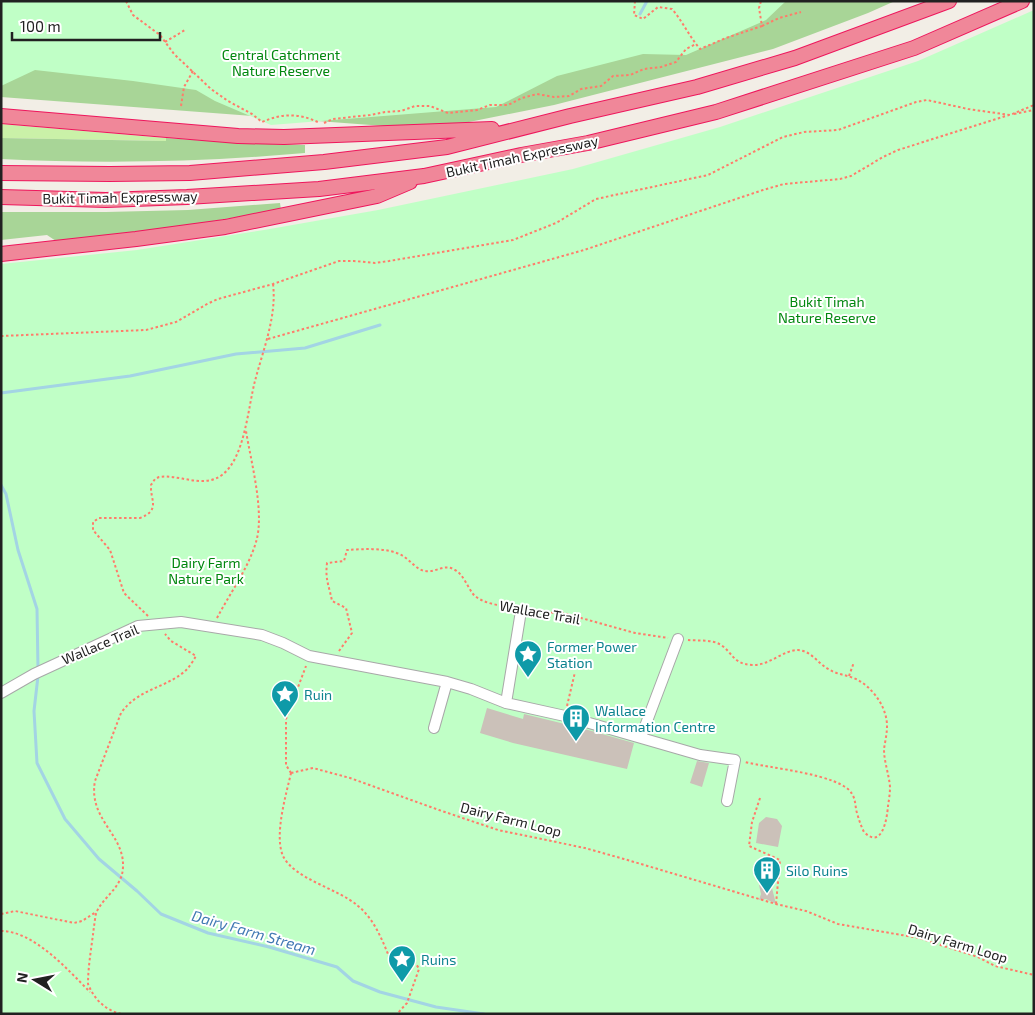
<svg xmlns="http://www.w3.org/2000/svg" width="1035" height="1015" viewBox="0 0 1035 1015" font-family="'Exo 2',sans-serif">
	<rect width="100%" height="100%" fill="#f2eee6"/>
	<path fill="#caf1a8" d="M1,124L166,138L167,141L1,138Z"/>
	<path fill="#a8d597" d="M1,1H895L868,13L773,49L675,74L554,105L464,123L411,128L1,97Z
		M1,138L166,141V138L238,143L305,145V153C204,162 103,164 1,159Z
		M280,203L281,210L134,234L56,241L47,235L1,240V212H106L188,210Z"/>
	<path fill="#c0ffc6" d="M1,1H786L766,20L686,55L643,54L557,76L496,107L271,125L215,101L196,90L133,81L35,70L1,86Z
		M1034,10V1014H1V264L137,250L264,230L378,210L573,169L720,127L918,61Z"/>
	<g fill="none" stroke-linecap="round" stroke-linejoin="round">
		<path stroke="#a3d4e4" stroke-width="3" d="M640,14L647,1
			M1,393L130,376L236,354L305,348L380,325
			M1,485L6,494L18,550L37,609L38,669
			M38,676L34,711L37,763L65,819L99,859L137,891L161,914L208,933L269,947L337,967L353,981L380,992L436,1007L484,1014"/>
	</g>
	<path fill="#cbc1b9" d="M487,708L523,719L524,714L581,728L634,743L627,769L513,743L480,733Z
		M697,761L709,763L702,787L690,783Z
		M766,817L777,819L782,826L778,847L756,843L759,823Z
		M759,885L772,888L776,904L766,899L759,900L761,894Z"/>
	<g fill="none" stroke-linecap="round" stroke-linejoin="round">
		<g stroke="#a8a8a8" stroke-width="12">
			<path id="minor" d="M1,693L34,674L138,626L181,622L262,635L283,643L309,656L447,682L471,689L506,703L565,716L700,755L735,760L727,801
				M506,703L521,611
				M434,728L447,682
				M641,737L678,639"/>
		</g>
		<g stroke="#ee165c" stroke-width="16">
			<path id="highway" d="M1,116L238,136L284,137L492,129
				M1,173L110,174L190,173L324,162L447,147L570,116L697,87L795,58L949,1
				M1,197L106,200L187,197L319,189L424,176L521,155L588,143L716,112L914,48L1022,1
				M1,254L136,239L225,227L377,196L410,182"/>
		</g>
		<path stroke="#ff7c6a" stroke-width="2" stroke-dasharray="2.5 2.5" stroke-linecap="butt" d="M126,1L133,15L160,35L174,54L211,89L228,101L252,114L262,122C283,113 299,113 320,123
			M635,1L634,15L643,19L658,7L672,9C683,22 689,36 700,49L726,38L762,26L759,8L761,1
			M762,26L779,18L801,12
			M165,42L185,30
			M181,106L184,87L193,71
			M1014,114L1034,110
			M324,123L333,119L370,115L385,112L401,111L415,106H430L448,113L477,110L490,105H508L522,98L537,94L554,97L569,96L581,89L601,86L613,76L630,75L644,69L661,67L676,62L686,49L696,44
			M1,336L146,330L176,322L207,304L218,299L273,284L339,261H354L375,263L389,261L513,240L556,223L596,199L708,175L783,137L804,132L838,130L916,102L927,100L968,109L1010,115L1034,105
			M268,339L584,250L763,190L784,184L840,179L851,176L883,157L898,150L1009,115
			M531,612L563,613L635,633L668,638
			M148,616L124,593L110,550L93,530V522L99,518H140C161,510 150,500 151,485L155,479L159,477C180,474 203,489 222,475C245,458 248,407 255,381C263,350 277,316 273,284
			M217,618C230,593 248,569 256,542C265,513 251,462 246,431
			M688,640C698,641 712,639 721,645C733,653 733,664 752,665C769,666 783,650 798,650C812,651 818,664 830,670C838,675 849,675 858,680C874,689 887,708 887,726C887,734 885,742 884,749C884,762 889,774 890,787C890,793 889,800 888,806C887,819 882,850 864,832C861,826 859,820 857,813C855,807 856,800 852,794C842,774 767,768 745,762
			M339,651L352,633L346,608L332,601C329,585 325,580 327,563L344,561L347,550C364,549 388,547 403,556C411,561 417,570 425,571C436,573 444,563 455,570C463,574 467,586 473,594C482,604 500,605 512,608
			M849,676L854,662
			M567,706L575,672
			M291,773L313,768L350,778L439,810L498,830L585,848L624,859L776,904L806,911L838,924L919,938L978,957L995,966L1034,975
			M291,773C286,795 274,835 283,856C294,879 339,889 358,906C373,918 381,937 388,954C401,956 413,956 419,969L407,1003L397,1014
			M291,773L286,765V719L306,666
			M760,798L752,822L749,846L780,860L776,904
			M1,914L15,911L74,923L82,921L96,912
			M1,931C34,931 68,970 90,992
			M121,1014C105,1010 94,999 88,984C88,965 92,945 94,926C95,922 95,915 97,911C105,895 123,887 123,866C124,834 88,819 95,781L121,713C138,689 163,689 184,672C189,668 193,661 196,656L171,641L165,634"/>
		<use href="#minor" stroke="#fff" stroke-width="10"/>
		<use href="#highway" stroke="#f08799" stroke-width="14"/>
	</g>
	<defs>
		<g id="sight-pin" transform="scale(1.4375)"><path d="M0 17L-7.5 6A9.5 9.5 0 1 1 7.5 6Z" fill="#0f9aa8" stroke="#fff"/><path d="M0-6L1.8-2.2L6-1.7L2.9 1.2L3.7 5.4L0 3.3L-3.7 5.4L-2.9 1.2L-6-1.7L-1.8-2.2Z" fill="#fff"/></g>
		<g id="building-pin" transform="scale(1.4375)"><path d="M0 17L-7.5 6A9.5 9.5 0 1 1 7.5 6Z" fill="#0f9aa8" stroke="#fff"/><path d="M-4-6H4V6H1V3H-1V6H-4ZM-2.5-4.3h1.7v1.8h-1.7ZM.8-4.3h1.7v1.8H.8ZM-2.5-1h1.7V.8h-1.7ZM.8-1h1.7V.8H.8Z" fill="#fff"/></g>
	</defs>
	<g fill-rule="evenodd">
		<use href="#sight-pin" x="528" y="654"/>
		<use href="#sight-pin" x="285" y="694"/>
		<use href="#building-pin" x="576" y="718"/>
		<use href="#building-pin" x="767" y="870"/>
		<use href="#sight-pin" x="402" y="959"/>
	</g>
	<g text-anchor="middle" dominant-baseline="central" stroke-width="4" stroke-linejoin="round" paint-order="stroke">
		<g font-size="14" fill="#01870e" stroke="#fff">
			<text x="281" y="54">Central Catchment<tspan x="281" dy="16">Nature Reserve</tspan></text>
			<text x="827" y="301">Bukit Timah<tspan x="827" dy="16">Nature Reserve</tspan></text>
			<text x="206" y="562">Dairy Farm<tspan x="206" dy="16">Nature Park</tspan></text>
		</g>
		<g font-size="14" fill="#212121" stroke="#fff">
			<text transform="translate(522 156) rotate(-12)">Bukit Timah Expressway</text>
			<text transform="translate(120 197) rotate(-1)">Bukit Timah Expressway</text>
			<text transform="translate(540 612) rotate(10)">Wallace Trail</text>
			<text transform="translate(100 644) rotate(-23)">Wallace Trail</text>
			<text transform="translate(511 819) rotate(14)">Dairy Farm Loop</text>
			<text transform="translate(958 943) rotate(17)">Dairy Farm Loop</text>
		</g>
		<g font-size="14" fill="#0d838f" stroke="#fff" text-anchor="start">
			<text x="547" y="646">Former Power<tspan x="547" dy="16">Station</tspan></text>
			<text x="304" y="694">Ruin</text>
			<text x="595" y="710">Wallace<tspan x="595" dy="16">Information Centre</tspan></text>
			<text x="786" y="870">Silo Ruins</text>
			<text x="421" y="959">Ruins</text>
		</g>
		<g font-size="15" font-style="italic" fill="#4078b3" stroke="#fff">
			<text transform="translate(254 932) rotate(16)">Dairy Farm Stream</text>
		</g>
	</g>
	<rect width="1035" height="1015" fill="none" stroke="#212121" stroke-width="5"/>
	<g transform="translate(35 980) rotate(280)" stroke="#ffffff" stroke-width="4" paint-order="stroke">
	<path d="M0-4L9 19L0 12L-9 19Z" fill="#212121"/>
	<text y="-8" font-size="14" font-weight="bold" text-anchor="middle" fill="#212121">N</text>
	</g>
	<path d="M12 32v8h148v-8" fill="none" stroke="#212121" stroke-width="2.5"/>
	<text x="20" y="32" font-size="15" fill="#212121" stroke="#ffffff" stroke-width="4" paint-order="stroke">100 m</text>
</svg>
